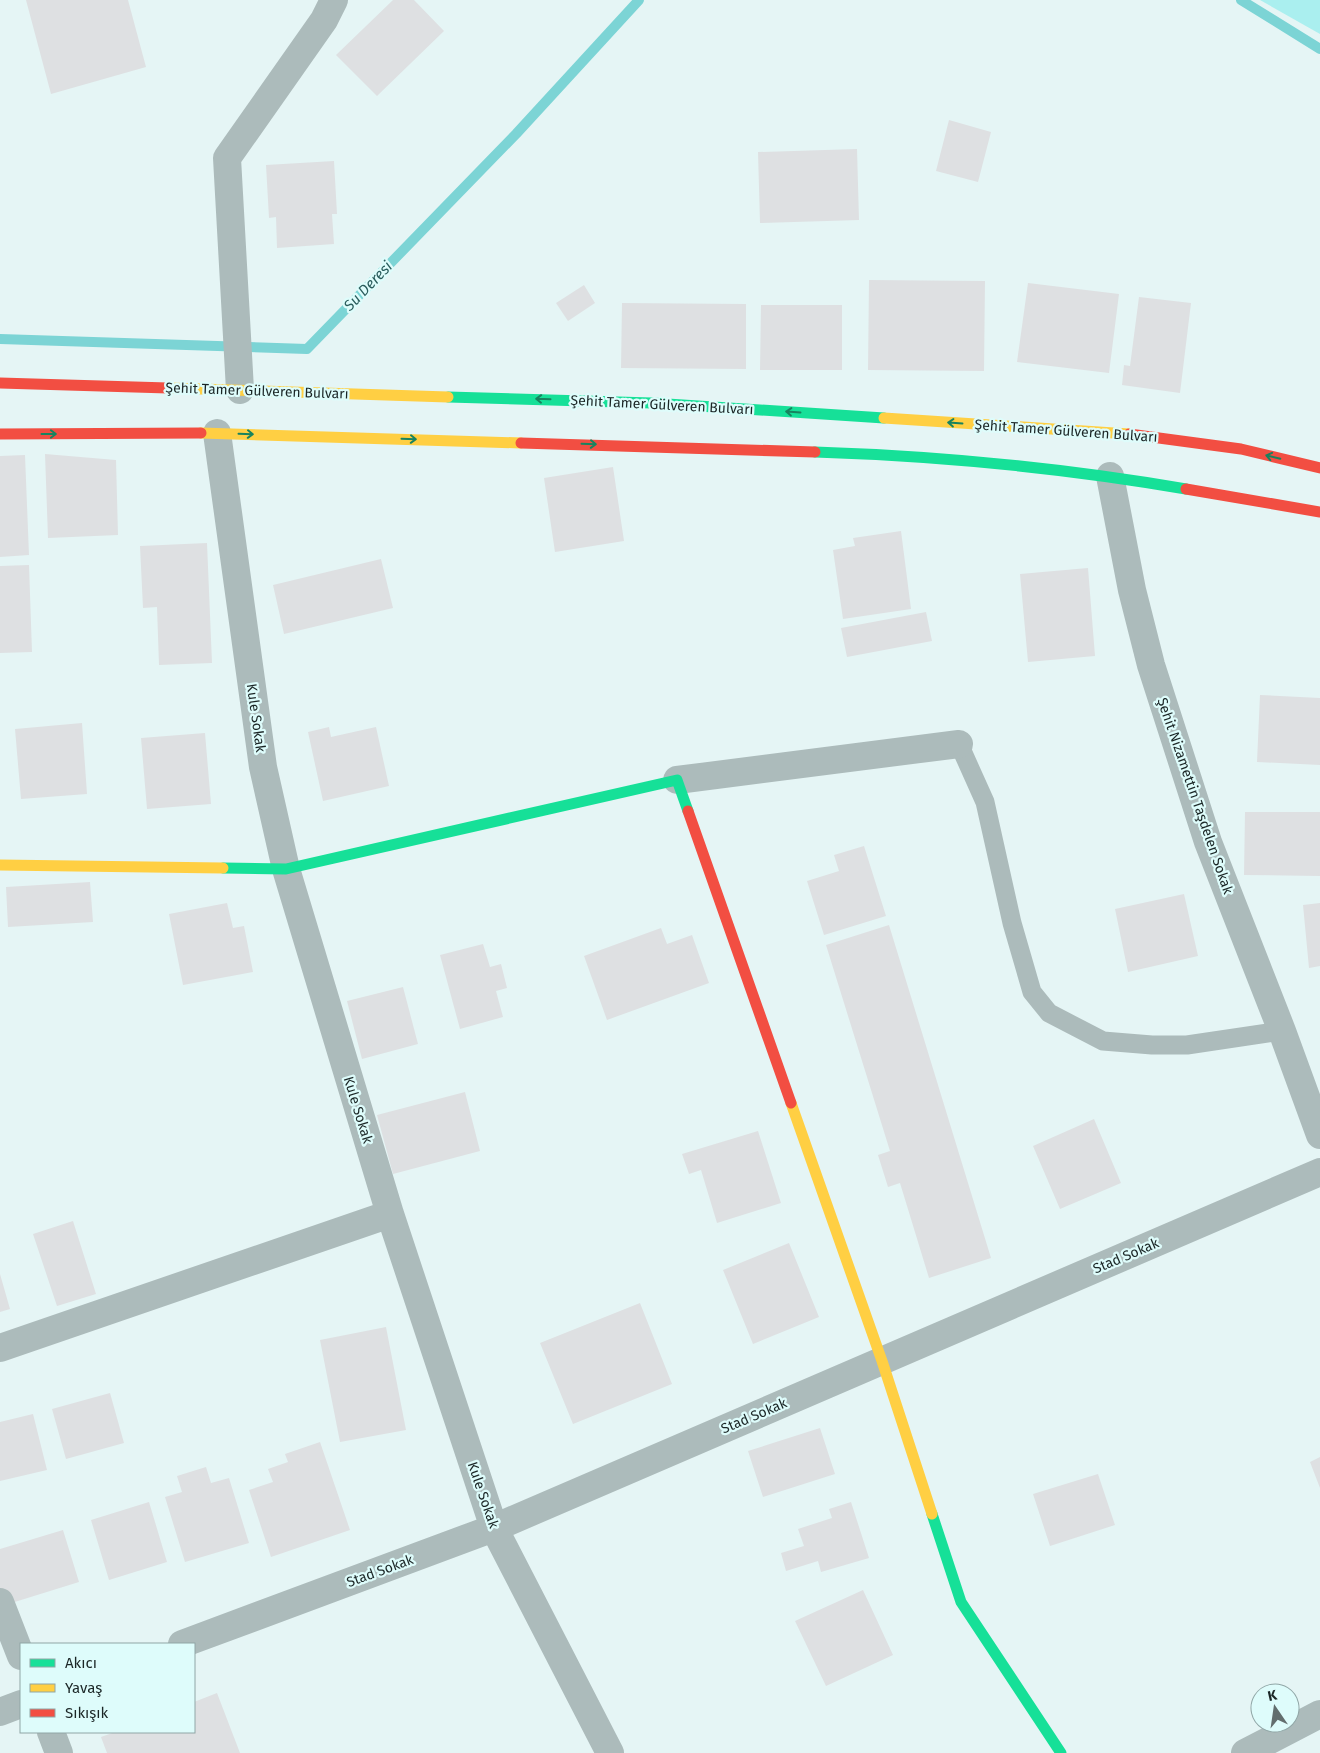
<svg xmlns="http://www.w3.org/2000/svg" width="1320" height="1753" viewBox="0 0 1320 1753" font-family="'Fira Sans',sans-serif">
	<rect width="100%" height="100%" fill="#e5f5f5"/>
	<path fill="#aaefef" d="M1260,0H1320V34Z"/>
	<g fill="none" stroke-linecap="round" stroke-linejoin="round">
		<path stroke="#7cd4d5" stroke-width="10" d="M1241,0L1320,49
			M0,339L307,349L516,134L639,0"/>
	</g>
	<path fill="#dee0e2" d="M26,0H128L146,67L51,94Z
		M393,0H414L444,31L377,96L336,55Z
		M949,120L991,132L978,182L936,171Z
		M857,149L859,220L760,223L758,152Z
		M334,161L337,214H332L334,244L277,248L276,217L269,218L266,165Z
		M869,280L985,281L984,371L868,370Z
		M1028,283L1119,294L1109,373L1017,362Z
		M584,285L595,303L568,321L556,303Z
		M1139,297L1191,303L1180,393L1122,385L1124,365L1130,366Z
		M622,303L746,304V369L621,368Z
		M761,305H842V370H760Z
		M45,454L116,460L118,535L48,538Z
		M25,455L29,555L0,557V456Z
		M613,467L624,541L555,552L544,478Z
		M901,531L911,609L843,619L833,550L855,546L853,538Z
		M207,543L212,663L159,665L157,607L143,608L140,546Z
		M381,559L393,608L284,634L273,585Z
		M29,565L32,652L0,653V566Z
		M1088,568L1095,656L1028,662L1020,574Z
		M926,612L932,641L847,657L841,628Z
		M1260,695L1320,698V765L1257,762Z
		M82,723L87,794L21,799L15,729Z
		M329,727L331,737L376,727L389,786L323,801L308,732Z
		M205,733L211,804L147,809L141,738Z
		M1245,812H1320V876L1244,875Z
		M864,846L886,916L824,935L807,881L839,871L834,855Z
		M90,882L93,922L8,927L6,887Z
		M1184,894L1198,956L1128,972L1115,909Z
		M227,903L233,928L244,926L253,972L183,985L169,914Z
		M1320,903V966L1309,968L1303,905Z
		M889,925L991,1258L929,1278L900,1183L888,1187L878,1155L890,1151L826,945Z
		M661,928L667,944L692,935L709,983L607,1020L584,956Z
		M483,944L490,967L501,964L507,988L496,991L503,1017L460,1029L440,955Z
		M403,987L418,1044L362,1059L347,1001Z
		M465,1092L480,1151L393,1174L377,1115Z
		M1094,1119L1121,1183L1060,1209L1033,1146Z
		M758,1131L781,1203L717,1223L701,1170L689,1174L682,1154Z
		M73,1221L96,1294L57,1306L33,1234Z
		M789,1243L819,1317L753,1344L723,1270Z
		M0,1274L10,1309L0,1312Z
		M640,1303L672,1384L573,1424L540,1343Z
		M386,1327L406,1430L340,1442L320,1340Z
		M110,1393L124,1443L66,1459L52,1409Z
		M33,1414L47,1470L0,1481V1422Z
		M820,1428L835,1474L763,1497L748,1451Z
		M320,1442L350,1530L271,1557L249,1490L273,1482L268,1469L288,1462L285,1454Z
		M1320,1457V1488L1310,1462Z
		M206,1467L211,1483L229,1478L249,1543L185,1562L165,1497L182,1492L177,1476Z
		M1098,1474L1115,1525L1050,1546L1033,1494Z
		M149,1502L167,1562L109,1580L91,1520Z
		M851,1502L869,1558L821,1572L818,1561L786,1571L781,1553L804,1546L798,1529L832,1518L829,1509Z
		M63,1530L79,1582L5,1605L0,1590V1549Z
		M863,1590L893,1655L826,1686L795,1621Z
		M217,1693L240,1753H107L101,1737L115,1732H194V1702Z"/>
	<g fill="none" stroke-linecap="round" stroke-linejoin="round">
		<path stroke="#acbbbb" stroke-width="19" d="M959,744L985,802L1012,923L1032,992L1049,1013L1103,1041L1152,1045H1187L1282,1031"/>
		<path stroke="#acbbbb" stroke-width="28" d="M240,390L227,158L324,20L334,0
			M217,433L263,767L286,869L390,1214L494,1528L610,1753
			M1110,476L1132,590L1151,665L1208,842L1282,1031L1320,1135
			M677,780L959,744
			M0,1348L390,1214
			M0,1602L21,1656
			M182,1644L494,1528L1320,1172
			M0,1712L21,1704
			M51,1732L59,1753
			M1245,1753L1320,1714"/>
		<path stroke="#16e098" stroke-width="11" d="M448,397L652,403L884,418
			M815,452C939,456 1064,468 1186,489
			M223,868L286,869L677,780L688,811
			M932,1514L961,1602L1061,1753"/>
		<path stroke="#ffcf43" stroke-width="11" d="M168,388L448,397
			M884,418L1129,434
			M201,433L521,443
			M0,865L223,868
			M791,1103L882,1361L932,1514"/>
		<path stroke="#f24e42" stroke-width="11" d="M0,383L168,388
			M0,434L201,433
			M1129,434L1241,449L1320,468
			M521,443L815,452
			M1186,489L1320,512
			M688,811L791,1103"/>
	</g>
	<defs><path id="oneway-shaft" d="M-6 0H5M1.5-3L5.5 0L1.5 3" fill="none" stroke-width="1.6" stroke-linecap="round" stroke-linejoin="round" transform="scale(1.25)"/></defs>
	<g stroke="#18835f">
		<use href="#oneway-shaft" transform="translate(543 399) rotate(-178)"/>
		<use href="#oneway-shaft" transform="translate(793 412) rotate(-176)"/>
		<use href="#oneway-shaft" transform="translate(955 423) rotate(-176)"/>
		<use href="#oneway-shaft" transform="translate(49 434)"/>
		<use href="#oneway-shaft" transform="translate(246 434) rotate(2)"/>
		<use href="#oneway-shaft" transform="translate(409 439) rotate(2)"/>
		<use href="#oneway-shaft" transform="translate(589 444) rotate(2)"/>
		<use href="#oneway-shaft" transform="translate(1273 457) rotate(-166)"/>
	</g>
	<g text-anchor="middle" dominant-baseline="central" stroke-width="4.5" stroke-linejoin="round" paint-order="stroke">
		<g font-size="14" fill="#1b2626" stroke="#defcfb">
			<text transform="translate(257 391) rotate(2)">Şehit Tamer Gülveren Bulvarı</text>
			<text transform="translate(662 405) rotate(3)">Şehit Tamer Gülveren Bulvarı</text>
			<text transform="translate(1066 431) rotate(4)">Şehit Tamer Gülveren Bulvarı</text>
			<text transform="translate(256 718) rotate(82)">Kule Sokak</text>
			<text transform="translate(1195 796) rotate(71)">Şehit Nizamettin Taşdelen Sokak</text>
			<text transform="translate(358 1110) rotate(73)">Kule Sokak</text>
			<text transform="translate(1126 1256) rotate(-23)">Stad Sokak</text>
			<text transform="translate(754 1416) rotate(-23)">Stad Sokak</text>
			<text transform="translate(483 1495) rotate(71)">Kule Sokak</text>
			<text transform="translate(380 1571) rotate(-20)">Stad Sokak</text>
		</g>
		<g font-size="15" font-style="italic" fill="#2a5c5c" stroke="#defcfb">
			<text transform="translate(368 286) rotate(-46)">Su Deresi</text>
		</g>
	</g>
	<rect x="20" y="1643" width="175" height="90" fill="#defcfb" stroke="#90a6a6"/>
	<rect x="30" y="1659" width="25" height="8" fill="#16e098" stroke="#90a6a6"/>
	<text x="65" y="1668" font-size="15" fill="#1b2626">Akıcı</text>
	<rect x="30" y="1684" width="25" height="8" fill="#ffcf43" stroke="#90a6a6"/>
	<text x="65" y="1693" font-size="15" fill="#1b2626">Yavaş</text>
	<rect x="30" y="1709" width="25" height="8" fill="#f24e42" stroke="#90a6a6"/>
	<text x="65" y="1718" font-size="15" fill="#1b2626">Sıkışık</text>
	<g transform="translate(1275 1708) rotate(347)"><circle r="24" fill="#defcfb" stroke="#90a6a6"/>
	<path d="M0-4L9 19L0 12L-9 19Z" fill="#626e6e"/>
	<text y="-8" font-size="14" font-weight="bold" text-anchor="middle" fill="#1b2626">K</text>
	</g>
</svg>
